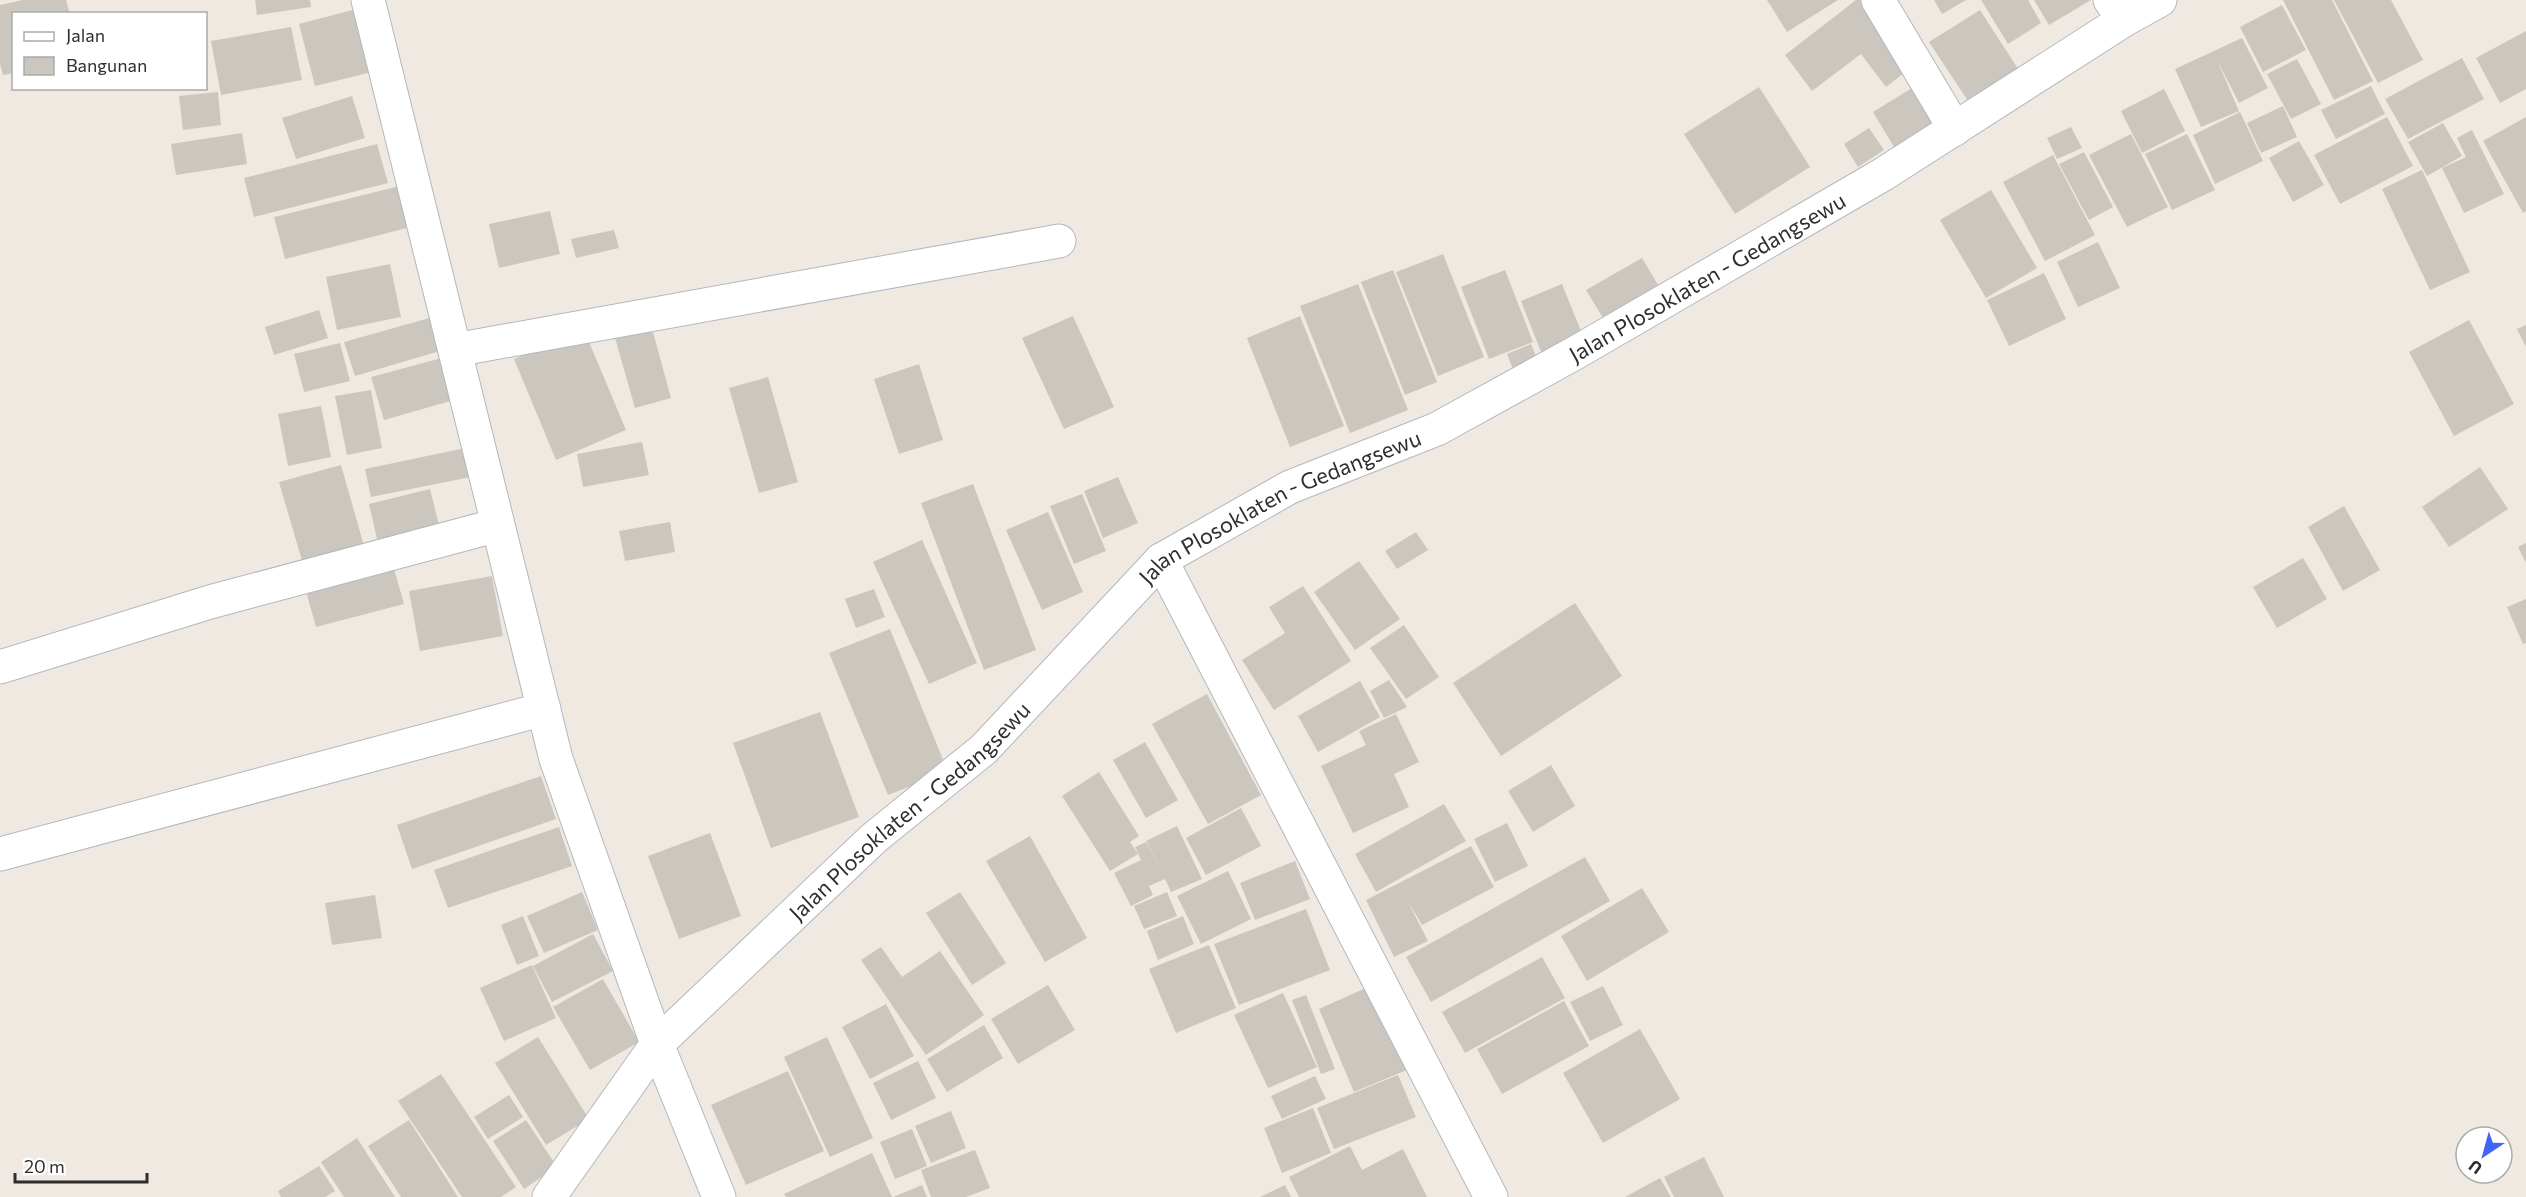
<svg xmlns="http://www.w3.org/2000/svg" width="2526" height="1197" viewBox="0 0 2526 1197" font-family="Commissioner,sans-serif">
	<rect width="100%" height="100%" fill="#efe9e1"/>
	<path fill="#cbc7bf" d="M23,0H66L70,14H14V73L3,75L0,64V5Z
		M255,0H310L311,7L257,15Z
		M1767,0H1838L1787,32Z
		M1856,0H1864L1914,65L1886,87L1861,54L1812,91L1785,55Z
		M1934,0H1966L1942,14Z
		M1981,0H2028L2041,23L2008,44Z
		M2034,0H2091L2049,25Z
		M2283,0H2332L2373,81L2334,100Z
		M2334,0H2391L2423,60L2378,83Z
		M2282,5L2306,50L2263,72L2240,27Z
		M360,8L376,71L315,86L299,24Z
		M1980,10L2022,75L1972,107L1929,42Z
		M291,27L302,80L221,95L211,41Z
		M2526,31V89L2500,103L2476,58Z
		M2242,38L2268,88L2239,103L2217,60L2239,111L2201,127L2175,69Z
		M2462,58L2484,99L2408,139L2385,99Z
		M2297,59L2321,104L2291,119L2267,74Z
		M2371,86L2385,114L2336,139L2321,110Z
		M1759,87L1810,167L1735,214L1684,134Z
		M1912,88L1936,129L1897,152L1873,112Z
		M2164,89L2185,131L2142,153L2121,111Z
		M218,92L221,125L183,130L179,96Z
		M352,96L365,138L296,159L282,118Z
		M2283,106L2297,137L2261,153L2247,123Z
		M2240,112L2263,161L2215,184L2193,135Z
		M2387,117L2413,166L2340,204L2314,155Z
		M2526,117V211L2523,213L2483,141Z
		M2443,123L2462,156L2427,176L2408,142Z
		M2071,127L2082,148L2057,159L2047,138Z
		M1869,128L1884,150L1858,167L1844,144Z
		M2472,130L2504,194L2464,213L2442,168L2466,157L2457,138Z
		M242,133L247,164L176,175L171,144Z
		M2131,134L2168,207L2127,227L2089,155Z
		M2187,134L2215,190L2172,210L2145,154Z
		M2299,141L2324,185L2293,202L2269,158Z
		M377,144L388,183L254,217L244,178Z
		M2084,152L2113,207L2089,220L2059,164Z
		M2053,155L2095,235L2045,261L2003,182Z
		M2422,170L2470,272L2430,290L2382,189Z
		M404,185L415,226L285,259L274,217Z
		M1991,190L2037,268L1986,298L1940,220Z
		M550,211L560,254L499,268L489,224Z
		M614,230L619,248L576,258L571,239Z
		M2098,242L2120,288L2078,307L2057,262Z
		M1443,254L1484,357L1438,376L1396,272Z
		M1642,258L1663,293L1608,326L1586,290Z
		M390,264L401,317L337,330L326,277Z
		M1393,270L1437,382L1405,395L1361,282Z
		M1505,270L1533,342L1489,359L1461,287Z
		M2044,273L2066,319L2009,346L1987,300Z
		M1358,284L1408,410L1350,433L1300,306Z
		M1562,284L1585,341L1543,357L1521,301Z
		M319,310L328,338L274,355L265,327Z
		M440,315L450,348L355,376L344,342Z
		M1073,316L1114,407L1064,429L1022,338Z
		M1300,316L1344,426L1290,447L1247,338Z
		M2469,320L2514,404L2454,436L2409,352Z
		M650,321L671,398L635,408L613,331Z
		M2526,325V347L2517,329Z
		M584,330L626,430L556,460L514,359Z
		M340,343L350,381L304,392L294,354Z
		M1531,344L1541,368L1516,377L1507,354Z
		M449,356L461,398L384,420L371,377Z
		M919,364L943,440L899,454L874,379Z
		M768,377L798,482L759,493L729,388Z
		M371,390L382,448L347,455L335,396Z
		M321,406L331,457L288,466L278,414Z
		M642,442L649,475L583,487L577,454Z
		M470,447L476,476L371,497L365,469Z
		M341,465L364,546L303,564L279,482Z
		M2480,467L2508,509L2449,547L2422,507Z
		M1118,477L1138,523L1103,538L1084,491Z
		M973,484L1036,650L984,670L921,503Z
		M430,489L441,533L379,548L369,504Z
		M1082,494L1106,551L1074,564L1050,506Z
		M2344,506L2380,570L2343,591L2308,527Z
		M1048,512L1083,592L1042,610L1006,530Z
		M670,522L675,552L625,561L619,531Z
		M1416,532L1428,550L1397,569L1385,551Z
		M922,540L977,663L929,684L873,562Z
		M2526,543V563L2518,547Z
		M2303,558L2327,599L2277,628L2253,587Z
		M1359,561L1400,619L1355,650L1314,592Z
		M393,565L404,604L316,627L305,588Z
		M492,576L503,636L420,651L409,591Z
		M1303,586L1351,661L1274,710L1242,660L1285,633L1269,607Z
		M874,589L885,617L856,628L845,599Z
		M2526,599V643L2523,644L2507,607Z
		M1575,603L1622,676L1501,756L1453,683Z
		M1404,625L1439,677L1406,699L1370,648Z
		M890,629L948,772L888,795L829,653Z
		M1389,680L1407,707L1384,718L1370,691Z
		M1360,681L1380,717L1318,752L1298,716Z
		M1207,694L1261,795L1208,824L1152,724Z
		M820,712L859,817L771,848L733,743Z
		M1396,714L1419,762L1394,774L1409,807L1353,833L1321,766L1366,745L1359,731Z
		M1145,742L1178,800L1146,818L1113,760Z
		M1551,765L1575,806L1533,832L1508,791Z
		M1099,772L1139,836L1130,842L1138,854L1110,871L1062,796Z
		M541,776L556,819L412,869L397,825Z
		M1444,804L1466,841L1376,892L1355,854Z
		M1241,808L1261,846L1206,875L1186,838Z
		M1507,823L1528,866L1495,882L1474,839Z
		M1177,826L1202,879L1171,892L1165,879L1149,886L1153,895L1131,906L1114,873L1141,860L1135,847L1146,842L1164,876L1146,841Z
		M559,827L572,866L448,908L434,870Z
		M710,833L741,916L679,939L648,856Z
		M1030,836L1087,938L1045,962L986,861Z
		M1471,846L1494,887L1422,925L1407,900L1428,941L1394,957L1366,900Z
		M1585,857L1610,901L1431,1002L1406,957Z
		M1295,861L1310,899L1255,920L1240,883Z
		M1228,871L1251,919L1201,944L1177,896Z
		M1642,888L1669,932L1587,981L1561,936Z
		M582,892L598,930L544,953L527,916Z
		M960,892L1006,963L972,985L926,913Z
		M1167,892L1177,916L1144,929L1134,906Z
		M375,895L382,938L332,945L325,903Z
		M1306,909L1330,970L1239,1005L1214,944Z
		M523,916L539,956L517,965L501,925Z
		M1183,916L1194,944L1158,960L1147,931Z
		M593,934L613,971L552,1002L533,966Z
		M1209,945L1236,1008L1176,1033L1149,969Z
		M881,947L902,977L940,951L984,1015L926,1055L861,960Z
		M1542,957L1565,998L1465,1053L1442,1012Z
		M532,965L556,1018L504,1041L480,988Z
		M603,979L639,1042L590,1070L553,1007Z
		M1048,985L1075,1030L1018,1064L991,1019Z
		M1370,986L1407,1070L1354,1092L1319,1009Z
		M1603,986L1623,1025L1590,1041L1570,1002Z
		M1283,993L1317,1067L1268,1088L1234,1015Z
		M1306,995L1335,1069L1321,1074L1292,1000Z
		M1564,1001L1589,1046L1502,1094L1477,1049Z
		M886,1004L914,1056L870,1079L842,1027Z
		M984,1025L1003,1058L947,1092L927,1059Z
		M1640,1029L1680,1099L1603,1143L1563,1073Z
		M538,1037L589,1119L546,1145L495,1063Z
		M827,1037L873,1138L830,1157L784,1057Z
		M918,1061L936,1098L891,1120L873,1083Z
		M788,1071L824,1151L746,1185L711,1105Z
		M441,1074L516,1187L501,1197H462L398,1101Z
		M1398,1075L1416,1117L1334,1149L1317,1108Z
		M1315,1076L1326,1099L1282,1119L1271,1096Z
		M509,1095L523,1117L488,1139L474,1117Z
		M1313,1108L1331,1153L1282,1173L1264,1128Z
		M951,1111L966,1148L931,1163L915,1126Z
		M409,1120L458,1197H401L368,1146Z
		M526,1120L557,1167L524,1189L493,1141Z
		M912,1129L927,1166L895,1179L880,1142Z
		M357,1138L395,1197H344L321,1162Z
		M1350,1146L1362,1170L1403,1149L1427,1197H1299L1289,1177Z
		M975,1150L990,1188L966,1197H931L921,1170Z
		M872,1153L892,1197H786L784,1194Z
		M1704,1157L1724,1197H1674L1664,1177Z
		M319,1166L335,1191L325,1197H281L278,1191Z
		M1660,1178L1671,1197H1625Z
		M922,1185L927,1197H893Z
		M1285,1185L1291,1197H1260Z"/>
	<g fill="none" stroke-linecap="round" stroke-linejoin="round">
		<g stroke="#b4b7c1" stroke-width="35">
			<path id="street" d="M368,0L556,759L657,1044L719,1197
				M1878,0L1955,129
				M2110,0L2124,20
				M455,350L1059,241
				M1161,560L1491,1197
				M0,667L210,602L498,525
				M0,854L544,709"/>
		</g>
		<g stroke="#b4b7c1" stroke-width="35">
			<g id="secondary">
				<path id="s1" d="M549,1197L657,1044L874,838L984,749L1161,560L1290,487L1437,429L1575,353L1882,175L2124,20L2160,0"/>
			</g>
		</g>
		<use href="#street" stroke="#fff" stroke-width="33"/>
		<use href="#secondary" stroke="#fff" stroke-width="33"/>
	</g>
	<g text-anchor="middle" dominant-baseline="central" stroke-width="4.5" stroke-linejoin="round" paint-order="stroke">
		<g font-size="22" fill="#2e2e2e" stroke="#fff">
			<text stroke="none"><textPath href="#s1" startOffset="1503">Jalan Plosoklaten - Gedangsewu</textPath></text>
			<text stroke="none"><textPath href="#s1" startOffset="1017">Jalan Plosoklaten - Gedangsewu</textPath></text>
			<text stroke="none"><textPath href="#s1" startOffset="531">Jalan Plosoklaten - Gedangsewu</textPath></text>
		</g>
	</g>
	<rect x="12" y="12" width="195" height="78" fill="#ffffff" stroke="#ababab" stroke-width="1.5"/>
	<rect x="24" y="32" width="30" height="9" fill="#ffffff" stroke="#ababab" stroke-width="1.5"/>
	<text x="66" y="42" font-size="18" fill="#2e2e2e">Jalan</text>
	<rect x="24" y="57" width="30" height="18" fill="#cbc7bf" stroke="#ababab" stroke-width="1.5"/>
	<text x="66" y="72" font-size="18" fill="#2e2e2e">Bangunan</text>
	<g transform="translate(2484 1155) rotate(216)"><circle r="28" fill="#ffffff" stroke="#ababab" stroke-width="1.5"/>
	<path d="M0-4.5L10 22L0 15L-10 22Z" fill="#4264fb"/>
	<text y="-9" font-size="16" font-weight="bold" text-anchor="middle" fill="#2e2e2e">U</text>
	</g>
	<path d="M15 1173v9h132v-9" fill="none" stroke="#2e2e2e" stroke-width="3"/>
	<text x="24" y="1173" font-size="18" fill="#2e2e2e" stroke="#ffffff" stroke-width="4.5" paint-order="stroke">20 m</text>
</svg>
